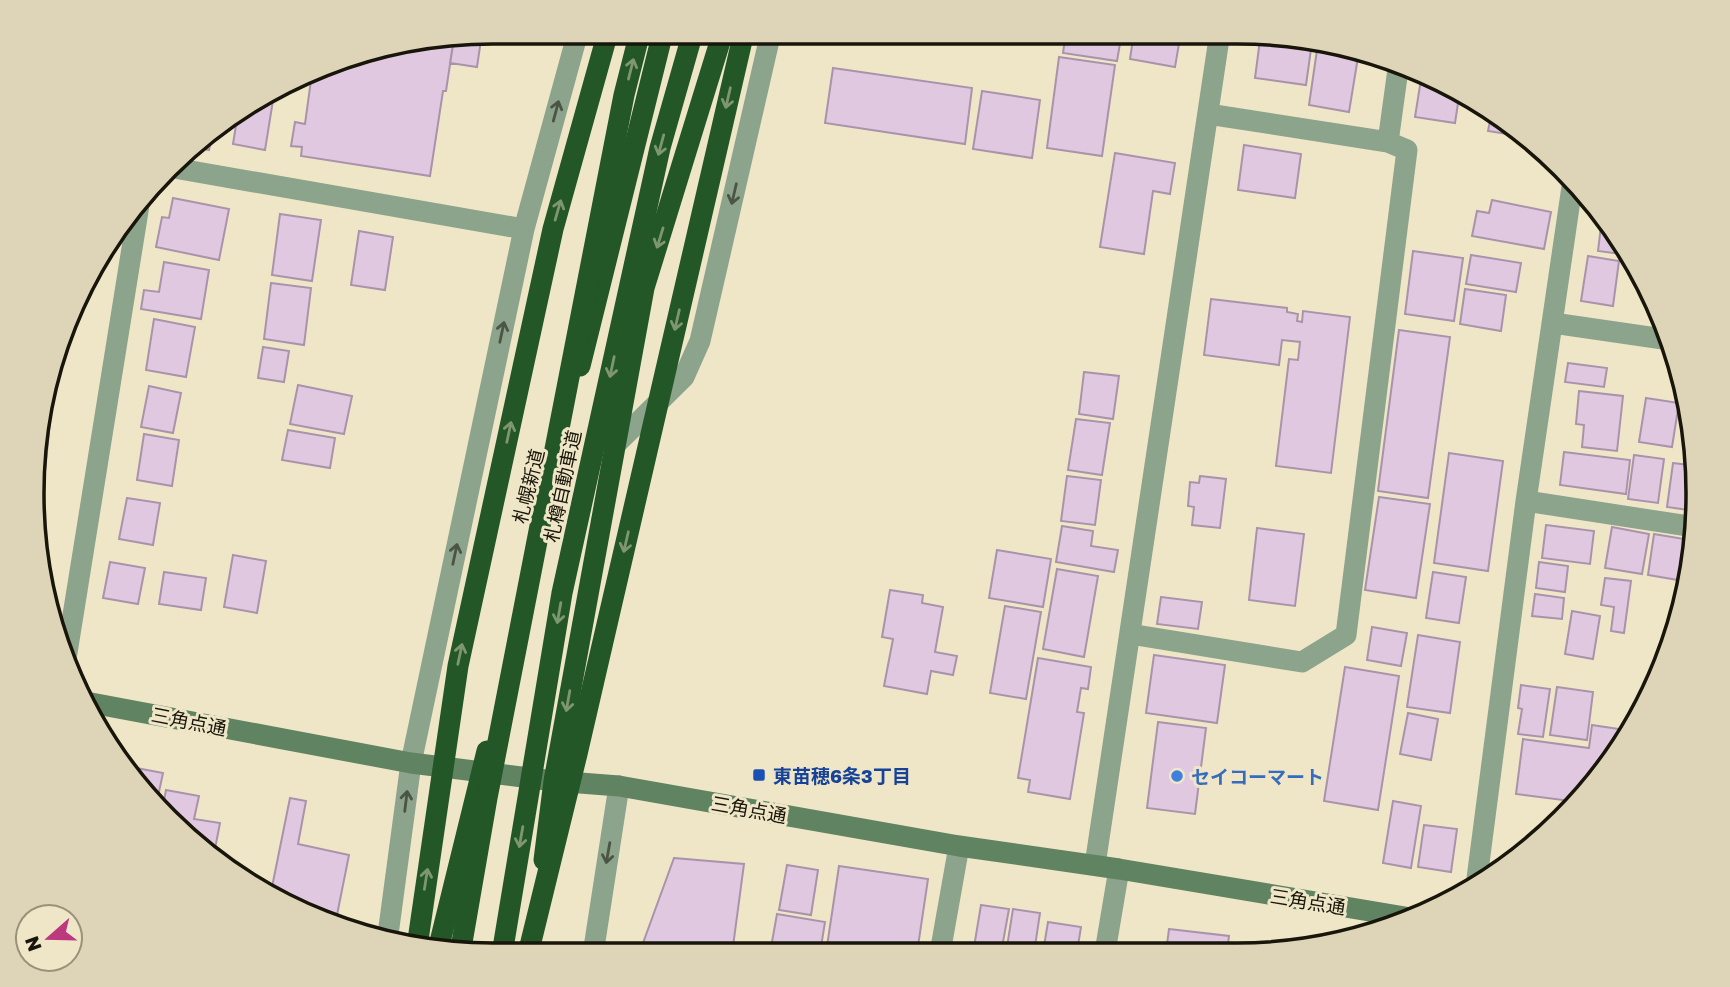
<svg xmlns="http://www.w3.org/2000/svg" width="1730" height="987" viewBox="0 0 1730 987" font-family="'Golos Text','Noto Sans JP',sans-serif">
	<rect width="100%" height="100%" fill="#efe6c7"/>
	<path fill="#dfc8e0" stroke="#a993ab" stroke-width="2" d="M1066,32H1122L1117,61L1063,53Z
		M1134,32H1181L1175,67L1130,59Z
		M1261,32L1312,42L1306,85L1255,78Z
		M482,33L477,67L450,63L454,38Z
		M454,38L446,91H443L430,176L301,156L302,147L291,146L295,122L305,124L312,73L345,56Z
		M1318,43L1359,51L1349,112L1309,105Z
		M1059,57L1115,65L1102,156L1047,148Z
		M833,68L972,88L965,144L825,123Z
		M1422,73L1460,90L1455,123L1415,117Z
		M982,91L1040,100L1032,158L973,149Z
		M274,94L265,150L233,144L238,113Z
		M1492,111L1526,135L1525,137L1488,131Z
		M214,126L209,150L194,147L213,127Z
		M1244,145L1301,154L1295,198L1238,190Z
		M1115,153L1175,163L1170,194L1153,191L1144,254L1100,247Z
		M173,198L229,209L219,260L156,247L162,217L169,218Z
		M1492,200L1551,212L1544,249L1472,236L1477,211L1489,213Z
		M280,214L321,220L312,281L272,275Z
		M1601,226L1612,227L1629,255L1598,251Z
		M359,231L393,237L385,290L351,285Z
		M1413,251L1463,258L1454,321L1405,314Z
		M1471,255L1521,263L1516,292L1466,284Z
		M1588,256L1619,261L1613,306L1581,301Z
		M164,262L209,270L201,319L141,309L144,290L159,292Z
		M271,283L311,288L304,345L264,339Z
		M1465,289L1506,295L1501,331L1460,324Z
		M1211,299L1287,308V312L1298,314L1297,321L1302,322L1303,311L1350,317L1331,473L1276,466L1289,359L1298,360L1300,342L1282,340L1279,365L1204,355Z
		M154,319L195,327L186,377L146,370Z
		M1399,330L1450,337L1428,498L1378,491Z
		M263,347L289,351L284,382L258,378Z
		M1568,363L1607,368L1604,387L1565,382Z
		M1084,372L1119,376L1113,419L1079,414Z
		M298,385L352,396L344,434L290,424Z
		M149,386L181,393L173,433L141,427Z
		M1579,391L1623,396L1617,451L1582,447L1584,425L1576,424Z
		M1646,398L1679,403L1672,447L1639,442Z
		M1076,419L1110,423L1102,475L1068,470Z
		M43,421L50,422L45,471L38,470Z
		M288,430L335,438L330,468L282,460Z
		M144,434L179,440L172,486L137,480Z
		M1564,452L1630,460L1626,494L1560,485Z
		M1449,453L1503,461L1488,571L1434,563Z
		M1634,455L1664,459L1658,503L1628,499Z
		M1673,463L1697,466L1696,511L1667,507Z
		M1067,476L1101,480L1095,525L1061,521Z
		M1200,476L1226,479L1220,528L1192,525L1194,507L1188,506L1190,482L1199,483Z
		M1379,497L1430,504L1416,598L1365,590Z
		M127,498L160,503L153,545L119,539Z
		M1546,525L1594,531L1590,564L1542,558Z
		M1062,526L1093,531L1091,546L1118,550L1114,572L1056,562Z
		M1612,527L1649,534L1642,574L1605,568Z
		M1257,528L1304,534L1295,606L1249,600Z
		M1654,534L1684,539L1678,580L1648,575Z
		M997,550L1051,559L1043,607L989,598Z
		M233,555L266,561L257,613L224,607Z
		M110,562L145,568L138,604L103,598Z
		M1539,562L1568,566L1565,592L1536,588Z
		M1057,569L1098,576L1084,657L1043,649Z
		M164,572L206,578L201,610L159,604Z
		M1433,572L1466,577L1459,623L1426,618Z
		M1605,578L1631,581L1624,633L1611,631L1614,607L1601,605Z
		M890,590L923,595L922,603L943,607L935,652L957,656L953,675L931,671L927,694L884,686L893,639L882,637Z
		M1676,590L1686,591L1674,642L1668,654Z
		M1535,594L1564,598L1562,619L1532,616Z
		M1161,597L1202,602L1198,629L1157,624Z
		M1005,606L1041,612L1026,699L990,693Z
		M1572,611L1600,616L1593,659L1565,654Z
		M1372,627L1407,633L1401,666L1367,660Z
		M1418,635L1460,642L1450,713L1407,707Z
		M1154,655L1225,665L1217,723L1146,713Z
		M1038,658L1091,667L1088,689L1081,688L1077,712L1084,713L1070,799L1028,792L1030,780L1018,778Z
		M1345,667L1399,676L1378,810L1324,801Z
		M1521,685L1550,689L1543,737L1518,734L1522,709L1518,708Z
		M1557,687L1593,692L1587,740L1550,735Z
		M1640,698L1648,699L1637,723Z
		M1408,713L1438,719L1431,760L1400,754Z
		M1158,722L1206,728L1195,814L1147,808Z
		M1592,725L1632,731L1578,802L1516,794L1523,739L1589,748Z
		M126,766L163,773L156,806L146,798Z
		M166,790L199,796L194,819L220,823L214,854L162,811Z
		M290,798L306,801L298,844L349,855L336,920L317,916L270,897Z
		M1393,801L1421,806L1411,868L1383,863Z
		M1424,825L1457,829L1451,872L1418,867Z
		M674,858L744,864L732,954H639Z
		M787,865L818,870L811,915L779,910Z
		M839,866L928,879L917,953H826Z
		M981,905L1009,909L1001,953H973Z
		M1013,909L1040,913L1034,953H1006Z
		M777,914L825,922L820,953H770Z
		M1048,922L1081,927L1077,952H1043Z
		M1169,929L1229,936L1227,952H1166Z"/>
	<g fill="none" stroke-linecap="round" stroke-linejoin="round">
		<path stroke="#8ca38c" stroke-width="21" d="M1208,114L1388,142L1399,62
			M174,168L524,229
			M1553,323L1670,340
			M615,445L684,377L700,341L771,32
			M1526,501L1695,527
			M1130,634L1302,662L1346,635L1407,150L1388,142
			M65,665L139,205
			M1095,865L1220,32
			M1476,886L1526,501L1573,180
			M387,942L411,763L524,229L578,32
			M1105,952L1119,869
			M940,953L959,846
			M593,954L619,786"/>
		<path stroke="#608362" stroke-width="21" d="M86,702L411,763L554,781L619,786L959,846L1119,869L1411,918"/>
		<path stroke="#235728" stroke-width="21" d="M580,366L663,32
			M544,860L554,781L644,288L723,32
			M438,950L487,751"/>
		<path stroke="#235728" stroke-width="21" d="M417,947L458,666L553,229L608,32
			M460,954L487,798L624,95L640,32
			M502,954L562,593L660,148L693,32
			M528,954L577,754L744,32"/>
	</g>
	<defs><path id="oneway-shaft" d="M-6 0H5M1.5-3L5.5 0L1.5 3" fill="none" stroke-width="1.6" stroke-linecap="round" stroke-linejoin="round" transform="scale(1.75)"/></defs>
	<g stroke="#7f9770">
		<use href="#oneway-shaft" transform="translate(631 69) rotate(-76)"/>
		<use href="#oneway-shaft" transform="translate(728 98) rotate(103)"/>
		<use href="#oneway-shaft" transform="translate(661 145) rotate(105)"/>
		<use href="#oneway-shaft" transform="translate(558 210) rotate(-74)"/>
		<use href="#oneway-shaft" transform="translate(660 238) rotate(107)"/>
		<use href="#oneway-shaft" transform="translate(677 320) rotate(103)"/>
		<use href="#oneway-shaft" transform="translate(612 367) rotate(102)"/>
		<use href="#oneway-shaft" transform="translate(509 432) rotate(-78)"/>
		<use href="#oneway-shaft" transform="translate(626 542) rotate(103)"/>
		<use href="#oneway-shaft" transform="translate(559 613) rotate(100)"/>
		<use href="#oneway-shaft" transform="translate(460 654) rotate(-78)"/>
		<use href="#oneway-shaft" transform="translate(568 701) rotate(100)"/>
		<use href="#oneway-shaft" transform="translate(521 837) rotate(100)"/>
		<use href="#oneway-shaft" transform="translate(426 879) rotate(-81)"/>
	</g>
	<g stroke="#4c5544">
		<use href="#oneway-shaft" transform="translate(556 111) rotate(-75)"/>
		<use href="#oneway-shaft" transform="translate(734 194) rotate(103)"/>
		<use href="#oneway-shaft" transform="translate(502 332) rotate(-78)"/>
		<use href="#oneway-shaft" transform="translate(455 554) rotate(-78)"/>
		<use href="#oneway-shaft" transform="translate(406 801) rotate(-83)"/>
		<use href="#oneway-shaft" transform="translate(608 853) rotate(100)"/>
	</g>
	<rect fill="#1a4fb4" stroke="#efe6c7" stroke-width="2.5" x="752" y="768" width="14" height="14" rx="3.5"/>
	<circle fill="#3f7fe0" stroke="#efe6c7" stroke-width="2.5" cx="1177" cy="776" r="7"/>
	<g text-anchor="middle" dominant-baseline="central" stroke-width="6" stroke-linejoin="round" paint-order="stroke">
		<g font-size="19" fill="#18150a" stroke="#efe6c7">
			<text transform="translate(528 486) rotate(-76)">札幌新道</text>
			<text transform="translate(562 486) rotate(-78)">札樽自動車道</text>
			<text transform="translate(189 721) rotate(11)">三角点通</text>
			<text transform="translate(749 809) rotate(10)">三角点通</text>
			<text transform="translate(1308 901) rotate(9)">三角点通</text>
		</g>
		<g font-size="19" font-weight="bold" fill="#164399" stroke="#efe6c7" text-anchor="start">
			<text x="773" y="775">東苗穂6条3丁目</text>
		</g>
		<g font-size="19" font-weight="bold" fill="#366cbe" stroke="#efe6c7" text-anchor="start">
			<text x="1191" y="776">セイコーマート</text>
		</g>
	</g>
	<path d="M0 0H1730V987H0ZM493 44H1237A449 449 0 0 1 1686 493V494A449 449 0 0 1 1237 943H493A449 449 0 0 1 44 494V493A449 449 0 0 1 493 44Z" fill="#ded5b8" fill-rule="evenodd"/>
	<path fill="none" stroke="#18150a" stroke-width="3.5" d="M493 44H1237A449 449 0 0 1 1686 493V494A449 449 0 0 1 1237 943H493A449 449 0 0 1 44 494V493A449 449 0 0 1 493 44Z"/>
	<g transform="translate(49 938) rotate(250)"><circle r="33" fill="#efe6c7" stroke="#99927b" stroke-width="2"/>
	<path d="M0-5L12 26L0 18L-12 26Z" fill="#bc3980"/>
	<text y="-10" font-size="19" font-weight="bold" text-anchor="middle" fill="#18150a">N</text>
	</g>
</svg>
